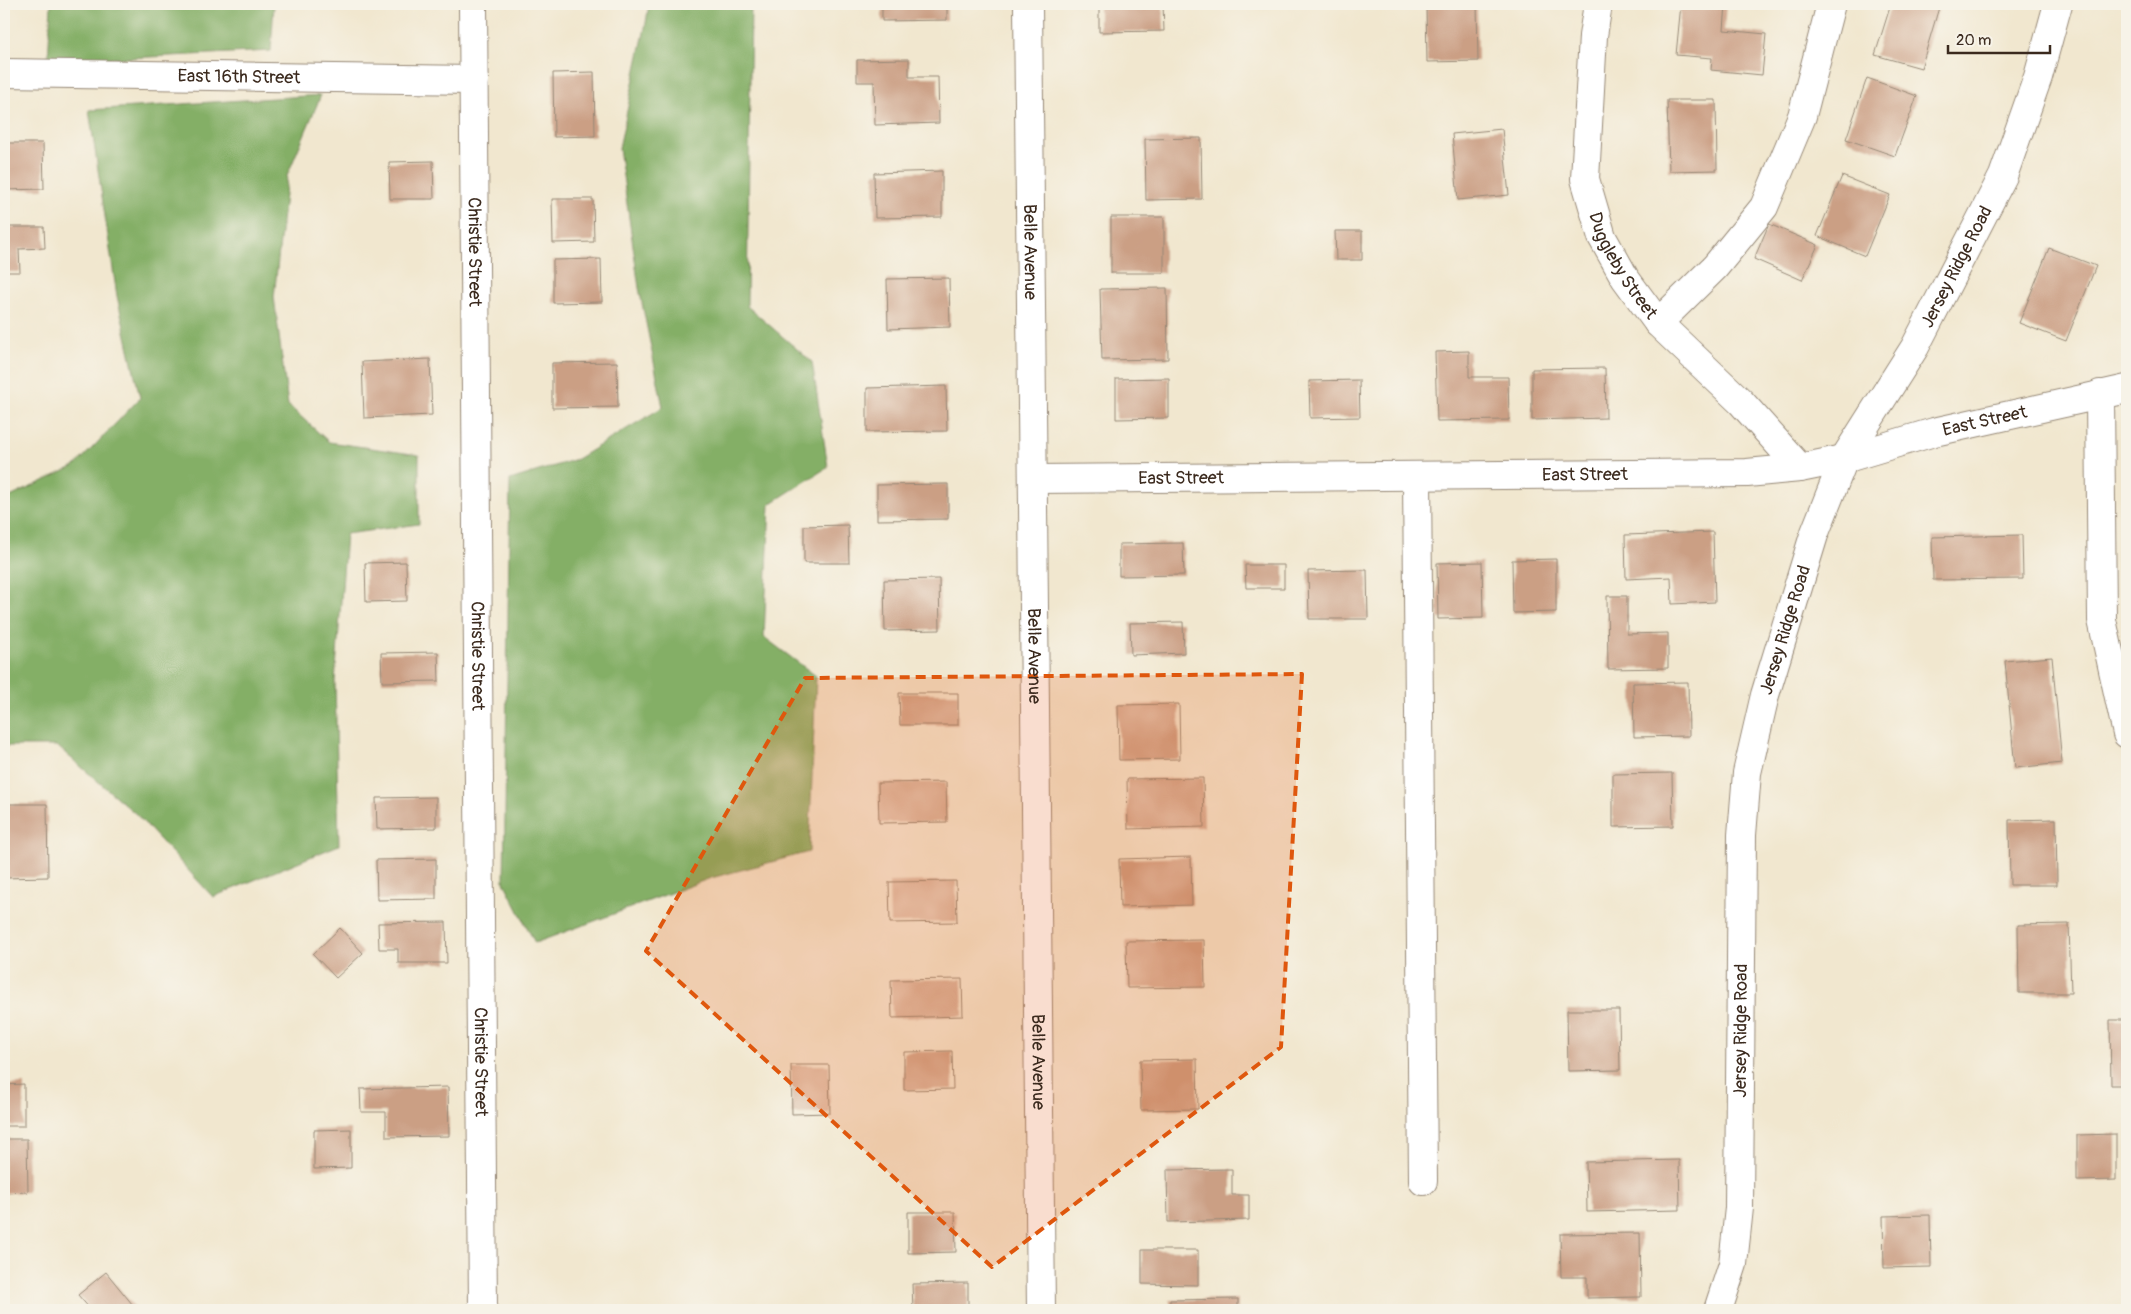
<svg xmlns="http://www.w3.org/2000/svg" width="2131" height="1314" viewBox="0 0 2131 1314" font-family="Pangolin,sans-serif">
	<rect width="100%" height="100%" fill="#f7f3e8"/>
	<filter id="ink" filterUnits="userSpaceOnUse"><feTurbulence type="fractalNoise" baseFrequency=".02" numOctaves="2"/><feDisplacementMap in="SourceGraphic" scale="10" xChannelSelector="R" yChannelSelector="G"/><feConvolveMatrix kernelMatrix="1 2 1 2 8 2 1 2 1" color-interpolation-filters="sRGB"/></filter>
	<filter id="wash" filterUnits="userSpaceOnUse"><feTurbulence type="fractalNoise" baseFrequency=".0096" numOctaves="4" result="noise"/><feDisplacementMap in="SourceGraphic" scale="20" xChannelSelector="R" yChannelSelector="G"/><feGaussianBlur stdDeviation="1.12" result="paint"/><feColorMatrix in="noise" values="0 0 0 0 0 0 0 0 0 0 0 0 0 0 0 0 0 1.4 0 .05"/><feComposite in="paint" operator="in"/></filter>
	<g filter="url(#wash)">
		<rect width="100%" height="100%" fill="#f1e7cf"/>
		<path fill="#84af66" stroke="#606c42" d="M51,4H274L271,51L48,62Z
			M649,4H751L747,306L812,362L828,467L770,504L764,637L816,676L809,852L711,878L535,943L504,882L510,480L577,459L663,407L639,288L619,148L646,23Z
			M321,95L287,176L274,297L288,405L329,442L419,455V524L346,534L335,682L339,845L213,897L136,814L57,746H4V497H10L75,466L140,398L117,296L89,110Z"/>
		<g id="blocks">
			<path fill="#cb9f84" d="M882,4H947V20L882,21Z
				M1099,4H1163L1164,31L1099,32Z
				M1426,4H1477L1478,61L1427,62Z
				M1681,4H1726L1724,30L1766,34L1762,75L1711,70L1712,58L1676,55Z
				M1891,4H1940L1921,68L1875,55Z
				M909,59V77H938L939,123L875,125L874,82H857V60Z
				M594,72L595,136L554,137L553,73Z
				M1867,78L1917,96L1895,156L1846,139Z
				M1667,100H1716L1717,170L1669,171Z
				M1502,129L1509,195L1458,200L1452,134Z
				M1201,138L1202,199L1146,200L1145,139Z
				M4,143H43L44,189L4,190Z
				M433,161L434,199H390L389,162Z
				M942,171V217L875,218L874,173Z
				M1842,176L1890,195L1865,256L1817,236Z
				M552,199H593L594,242L553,243Z
				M1111,217H1164V273H1111Z
				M1769,224L1818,245L1802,280L1754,259Z
				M4,227H44L45,248L19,249L20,272H4Z
				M1335,231H1362V260H1336Z
				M2049,248L2096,266L2066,341L2019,323Z
				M601,259L602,302L553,303V260Z
				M949,278L950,327L888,329L887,279Z
				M1167,288L1168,359L1102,360L1100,289Z
				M1469,351V377H1508L1509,420L1437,421L1435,352Z
				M430,359L432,415L364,418L362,362Z
				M617,362L618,407L552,408V363Z
				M1605,368L1606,418L1532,420V369Z
				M1169,378V418L1116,419V379Z
				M1359,380L1360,417L1310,418L1309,381Z
				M946,386L947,431L867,432V388Z
				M948,484V519L877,520V485Z
				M848,525L849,563H804V526Z
				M1713,532L1715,602L1672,604L1671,577L1626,579L1625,535Z
				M2022,535L2023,579L1933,580L1932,537Z
				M1183,543L1184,575L1119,576V544Z
				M1556,559V612L1513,613L1512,560Z
				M406,562L407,601L366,602L365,563Z
				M1482,562L1483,618L1438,619L1437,563Z
				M1245,565H1284V588H1246Z
				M1367,570L1368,619H1309L1308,571Z
				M939,579L940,630L885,631L884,580Z
				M1607,596H1627V634L1668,633V668L1608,669Z
				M1183,622L1184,653L1131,655L1130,623Z
				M438,652L439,681L382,682L381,653Z
				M2052,657L2062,763L2015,768L2005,661Z
				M1688,682L1689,736L1634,737L1633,683Z
				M899,693H958V725H900Z
				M1179,704L1180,759L1119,760L1118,705Z
				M1672,773L1673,826L1613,827V774Z
				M1203,778L1204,827L1128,829L1127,779Z
				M946,782L947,822L879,823L878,783Z
				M436,797V828L377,829L376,798Z
				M4,804H47L48,877L4,878Z
				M2056,819L2057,885H2010L2009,820Z
				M1191,857L1192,905L1120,907L1119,859Z
				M436,859V899L377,900L376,860Z
				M956,881L957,922L890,923L889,882Z
				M446,922L447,963H398V949H379L378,923Z
				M2069,924L2071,993H2019L2018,925Z
				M340,928L363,953L336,978L313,954Z
				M1204,940L1205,987L1127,988L1126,941Z
				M962,979L963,1016L892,1018L891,980Z
				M1567,1010H1619L1620,1070L1568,1071Z
				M2110,1020H2127V1085H2111Z
				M952,1051L953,1089L904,1090V1052Z
				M1197,1059L1198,1109L1141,1110L1140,1060Z
				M791,1065H829L830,1113L792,1114Z
				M24,1084V1126H4V1085Z
				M448,1087L449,1136L386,1137V1112H361L360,1089Z
				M351,1129V1168L314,1169V1130Z
				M2116,1134V1180L2077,1181V1135Z
				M4,1139H27L28,1192L4,1193Z
				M1679,1160L1680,1210L1587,1212L1586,1162Z
				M1232,1169V1195H1249V1220L1168,1222L1167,1170Z
				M908,1212H955L956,1252L908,1253Z
				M1930,1215L1931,1267L1884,1268L1883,1216Z
				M1640,1233L1641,1297L1587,1298V1277H1561L1560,1234Z
				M1142,1250H1198V1285L1142,1284Z
				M106,1272L137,1310H91L78,1295Z
				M968,1283V1310H913L912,1284Z
				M1238,1299V1310H1170V1300Z"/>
		</g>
	</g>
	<g filter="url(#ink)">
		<use href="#blocks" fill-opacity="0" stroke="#968876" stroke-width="1"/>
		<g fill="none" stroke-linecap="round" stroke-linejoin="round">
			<g stroke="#968876" stroke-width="30">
				<g id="minor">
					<path id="s1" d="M473,4L483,1310"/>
					<path id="s2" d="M1028,4L1041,1310"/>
					<path id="s3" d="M1598,4L1593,36L1585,179L1602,237L1625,278L1658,323L1741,402L1800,468"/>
					<path id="s4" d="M4,73L474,80"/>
					<path d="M1658,323L1715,267L1764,207L1802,116L1831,4"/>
					<path d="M2100,394L2102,620L2127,734"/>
					<path d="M1417,476L1423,1181"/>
					<path id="s5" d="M1033,479L1747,473L1800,468L1844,459L1934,432L2127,389"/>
					<path id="s6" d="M1718,1310L1733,1264L1739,1208L1742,835L1747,773L1765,695L1814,535L1844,459L1915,347L2003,176L2038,77L2058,4"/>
				</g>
			</g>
			<use href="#minor" stroke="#fff" stroke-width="28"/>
		</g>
	</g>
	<path fill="#df570d" fill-opacity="0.2" stroke="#df570d" stroke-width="4" stroke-dasharray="10 6" stroke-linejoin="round" d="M1302,674L1281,1047L992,1267L646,951L805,678Z"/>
	<g text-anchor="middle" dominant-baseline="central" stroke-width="4" stroke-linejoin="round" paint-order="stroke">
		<g font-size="18" fill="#3b2a1e" stroke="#f7f3e8">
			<text stroke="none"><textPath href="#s4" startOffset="235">East 16th Street</textPath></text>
			<text stroke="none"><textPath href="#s1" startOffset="248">Christie Street</textPath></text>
			<text stroke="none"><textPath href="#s2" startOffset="248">Belle Avenue</textPath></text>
			<text stroke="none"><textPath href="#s3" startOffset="271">Duggleby Street</textPath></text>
			<text stroke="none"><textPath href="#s6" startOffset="1092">Jersey Ridge Road</textPath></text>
			<text stroke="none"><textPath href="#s5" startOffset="958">East Street</textPath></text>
			<text stroke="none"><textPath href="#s5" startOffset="552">East Street</textPath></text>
			<text stroke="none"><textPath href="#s5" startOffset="148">East Street</textPath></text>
			<text stroke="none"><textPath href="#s6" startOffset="688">Jersey Ridge Road</textPath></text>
			<text stroke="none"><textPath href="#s1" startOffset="652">Christie Street</textPath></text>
			<text stroke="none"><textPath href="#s2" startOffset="652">Belle Avenue</textPath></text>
			<text stroke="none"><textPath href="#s6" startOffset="282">Jersey Ridge Road</textPath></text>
			<text stroke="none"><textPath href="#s1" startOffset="1058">Christie Street</textPath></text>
			<text stroke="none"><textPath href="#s2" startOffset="1058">Belle Avenue</textPath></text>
		</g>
	</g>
	<rect width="2131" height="1314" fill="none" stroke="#f7f3e8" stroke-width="20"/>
	<path d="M1948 45v8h102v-8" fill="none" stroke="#3b2a1e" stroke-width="2.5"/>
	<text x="1956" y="45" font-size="15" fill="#3b2a1e" stroke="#f7f3e8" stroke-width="4" paint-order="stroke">20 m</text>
</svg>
